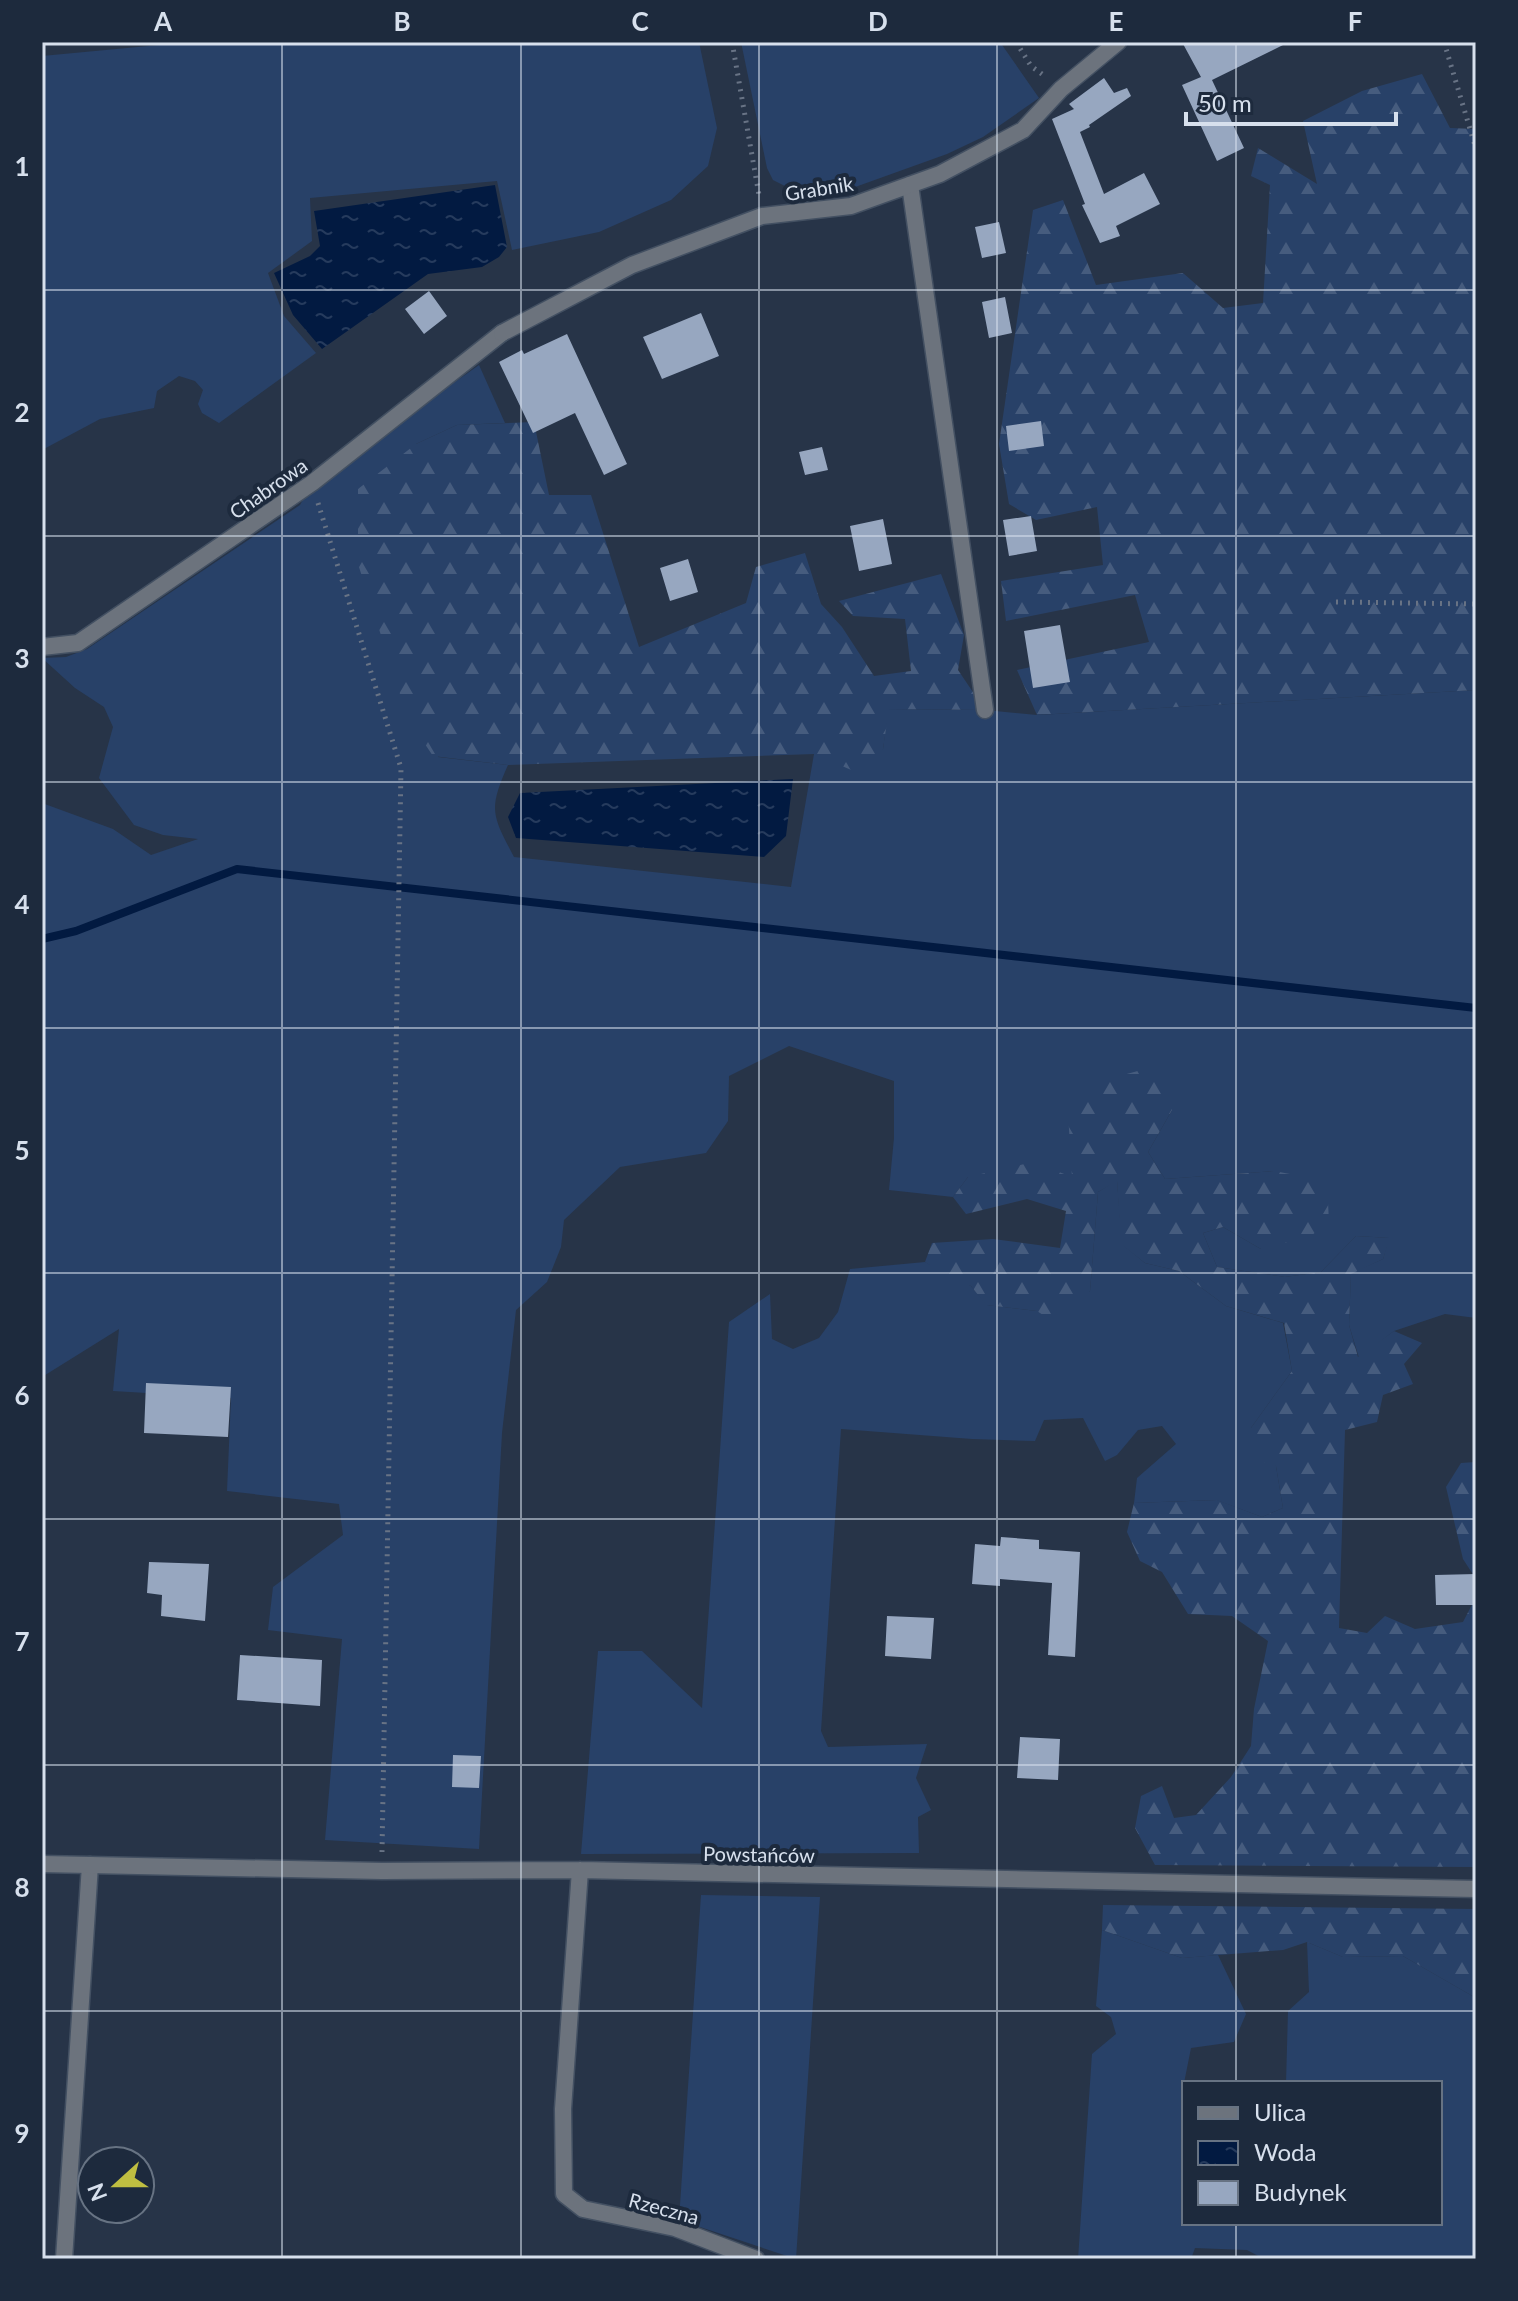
<svg xmlns="http://www.w3.org/2000/svg" width="1518" height="2301" viewBox="0 0 1518 2301" font-family="Lato,sans-serif">
	<defs>
		<pattern id="forest-firs" width="22" height="20" patternUnits="userSpaceOnUse" patternTransform="scale(2)"><rect width="22" height="20" fill="#284168"/><path d="M5 1l3.5 6h-7zM16 11l3.5 6h-7z" fill="#465c7e"/></pattern>
		<pattern id="water-ripples" width="26" height="14" patternUnits="userSpaceOnUse" patternTransform="scale(2)"><rect width="26" height="14" fill="#021a41"/><path d="M2 4q2-2 4 0t4 0M15 11q2-2 4 0t4 0" fill="none" stroke="#263b5d"/></pattern>
	</defs>
	<rect width="100%" height="100%" fill="#273448"/>
	<path fill="#284168" d="M191,42H699L717,128L708,166L671,200L599,232L512,250L497,181L310,198L312,241L268,273L284,316L316,353L219,423L202,413L198,404L203,390L195,381L179,376L157,391L154,408L100,419L42,450V56Z
		M741,42H1000L1039,98L983,137L947,154L833,195L795,191L773,180L767,168Z
		M479,365L505,423L457,425L416,444L438,757L508,765C488,810 492,815 514,857L791,887L814,754L883,749L888,709L985,710L1037,715L1476,690V1318L1445,1314L1394,1331L1359,1358L1349,1325L1351,1273L1383,1259L1389,1238L1356,1236L1321,1272L1285,1277L1217,1267L1203,1233L1223,1227L1261,1249L1274,1171L1165,1179L1148,1152L1172,1110L1072,1177H968L953,1197L889,1190L894,1138V1081L789,1046L729,1076L728,1121L706,1153L620,1167L564,1220L561,1247L547,1282L516,1310L502,1433L479,1849L325,1840L342,1639L268,1630L273,1587L343,1535L339,1504L227,1491L231,1398L113,1391L119,1329L42,1377V803L113,829L151,855L198,839L163,835L134,825L99,778L113,727L104,707L75,688L42,658L66,657L87,649L300,505L312,483Z
		M1117,1180L1122,1244L1145,1263L1179,1271L1226,1306L1283,1323L1292,1371L1251,1428L1276,1466L1283,1508L1262,1517L1216,1500L1134,1503L1137,1478L1176,1444L1162,1426L1138,1430L1117,1455L1105,1461L1083,1418L1044,1420L1035,1441L972,1439L841,1429L821,1731L828,1747L927,1744L916,1778L931,1810L918,1817L919,1853L581,1854L598,1651H642L702,1708L729,1322L770,1294L772,1339L793,1349L819,1338L838,1312L850,1269L925,1262L971,1286L987,1305L1037,1311L1090,1291L1098,1192Z
		M701,1895L820,1897L796,2259L679,2220Z
		M1102,1930L1182,1958L1218,1955L1246,2014L1234,2042L1191,2048L1184,2083L1182,2113L1184,2223H1440V2083H1286L1288,2011L1309,1992L1307,1942L1343,1957L1403,1956L1476,1998V2259H1264L1247,2250L1195,2248L1191,2259H1078L1092,2054L1116,2034L1111,2017L1096,2006Z"/>
	<path fill="url(#forest-firs)" d="M1422,74L1450,128L1476,129V690L1037,715L1017,670L1149,642L1135,595L1006,621L1001,581L1103,565L1097,507L1036,520L1009,504L999,444L1033,210L1063,200L1096,285L1183,273L1223,308L1263,303L1270,185L1251,176L1258,148L1317,184L1303,121L1362,91Z
		M534,422L549,495H591L639,647L746,603L756,567L805,553L821,604L842,627L874,676L911,671L905,619L853,616L839,601L941,574L964,635L958,670L985,710L889,709L883,749L856,772L814,754L508,765L433,756L408,719L358,564V489L416,444L457,425Z
		M1149,1068L1170,1076L1172,1110L1148,1152L1165,1179L1274,1171L1327,1181L1329,1223L1309,1237L1261,1249L1223,1227L1203,1233L1217,1267L1285,1277L1321,1272L1356,1236L1390,1238L1383,1259L1351,1274L1349,1325L1358,1357L1394,1331L1422,1343L1404,1364L1413,1384L1383,1395L1377,1422L1345,1430L1339,1628L1367,1633L1385,1616L1415,1629L1463,1622L1476,1597V1867L1155,1865L1135,1828L1141,1796L1162,1786L1174,1818L1196,1815L1231,1777L1251,1746L1254,1709L1268,1641L1232,1616L1188,1614L1162,1572L1140,1561L1127,1532L1134,1503L1217,1500L1262,1517L1283,1508L1276,1466L1249,1457L1251,1428L1292,1371L1284,1323L1226,1306L1179,1271L1145,1263L1121,1244L1117,1181L1098,1192L1090,1291L1055,1323L1037,1311L986,1305L971,1286L953,1280L925,1262L932,1243L993,1239L1060,1248L1066,1211L1027,1199L966,1214L953,1197L968,1177L1033,1162L1072,1177L1068,1113L1093,1083Z
		M1476,1462V1579L1463,1559L1446,1487L1461,1463Z
		M1103,1905L1476,1909V1998L1403,1956L1343,1957L1307,1942L1283,1950L1182,1958L1102,1930Z"/>
	<path fill="url(#water-ripples)" d="M495,185L507,247L499,257L482,267L428,274L322,349L293,315L274,273L310,256L320,246L314,211Z
		M793,779L786,836L764,857L516,838L508,817L520,793Z"/>
	<g fill="none" stroke-linecap="round" stroke-linejoin="round">
		<path stroke="#021a41" stroke-width="8" d="M42,939L76,931L237,869L1476,1008"/>
	</g>
	<path fill="#97a7c0" d="M1182,42H1289L1212,80L1244,148L1217,161L1182,85L1201,77Z
		M1104,78L1114,93L1127,88L1131,96L1089,125L1090,127L1080,132L1104,194L1144,173L1160,204L1116,226L1120,236L1100,243L1082,205L1085,204L1052,119L1074,109L1069,104Z
		M999,222L1006,253L982,258L975,227Z
		M429,291L447,316L424,334L405,309Z
		M1005,297L1012,333L989,338L982,302Z
		M701,313L719,356L662,379L643,337Z
		M567,334L627,464L604,475L575,413L533,433L499,362L522,350L524,354Z
		M1041,421L1044,446L1009,451L1006,426Z
		M822,447L828,470L805,475L799,452Z
		M1031,516L1037,551L1009,556L1003,520Z
		M883,519L892,564L859,571L850,526Z
		M688,559L698,592L670,601L660,568Z
		M1060,625L1070,682L1033,688L1024,631Z
		M146,1383L231,1387L228,1437L144,1433Z
		M1001,1537L1039,1540V1549L1080,1552L1075,1657L1048,1655L1052,1583L1000,1579V1586L972,1584L975,1544L1000,1546Z
		M149,1562L209,1564L205,1621L161,1616L162,1595L147,1593Z
		M1476,1574V1605H1436L1435,1575Z
		M887,1616L934,1618L931,1659L885,1656Z
		M240,1655L322,1660L320,1706L237,1700Z
		M1020,1737L1060,1739L1058,1780L1017,1778Z
		M453,1755L481,1756L479,1788L452,1787Z"/>
	<g fill="none" stroke-linecap="round" stroke-linejoin="round">
		<g stroke="#435062" stroke-width="19">
			<path id="lane" d="M910,185L985,710
				M42,647L78,643L312,483L502,333
				M64,2259L90,1865"/>
		</g>
		<g stroke="#435062" stroke-width="19">
			<path id="street" d="M502,333L632,265L762,216L851,206L940,174L1023,130L1061,89L1118,42
				M42,1864L382,1871L580,1870L1476,1889
				M580,1870L563,2109L564,2194L583,2209L675,2228L756,2259"/>
		</g>
		<path stroke="#687385" stroke-width="5" stroke-dasharray="2 6" stroke-linecap="butt" d="M732,42L759,195
			M1016,42L1031,66L1046,77
			M1444,42L1476,149
			M42,43L53,42
			M318,503L401,768L382,1852
			M1336,602L1476,604"/>
		<use href="#lane" stroke="#6c737d" stroke-width="16"/>
		<use href="#street" stroke="#6c737d" stroke-width="16"/>
	</g>
	<path fill="none" stroke="#d7e0ed" stroke-width="2" stroke-opacity="0.55" d="M282,42V2259M521,42V2259M759,42V2259M997,42V2259M1236,42V2083M42,290H1476M42,536H1476M42,782H1476M42,1028H1476M42,1273H1476M42,1519H1476M42,1765H1476M42,2011H1476M1236,2223V2259"/>
	<g text-anchor="middle" dominant-baseline="central" stroke-width="8" stroke-linejoin="round" paint-order="stroke">
		<g font-size="20" fill="#d7e0ed" stroke="#1d2a3d">
			<text transform="translate(819 188) rotate(-9)">Grabnik</text>
			<text transform="translate(268 488) rotate(-35)">Chabrowa</text>
			<text transform="translate(759 1854) rotate(1)">Powstańców</text>
			<text transform="translate(664 2208) rotate(15)">Rzeczna</text>
		</g>
	</g>
	<rect width="1518" height="2301" fill="none" stroke="#1d2a3d" stroke-width="88"/>
	<rect x="1182" y="2081" width="260" height="144" fill="#1d2a3d" stroke="#677383" stroke-width="2"/>
	<rect x="1198" y="2107" width="40" height="12" fill="#6c737d" stroke="#677383" stroke-width="2"/>
	<text x="1254" y="2121" font-size="24" fill="#d7e0ed">Ulica</text>
	<rect x="1198" y="2141" width="40" height="24" fill="url(#water-ripples)" stroke="#677383" stroke-width="2"/>
	<text x="1254" y="2161" font-size="24" fill="#d7e0ed">Woda</text>
	<rect x="1198" y="2181" width="40" height="24" fill="#97a7c0" stroke="#677383" stroke-width="2"/>
	<text x="1254" y="2201" font-size="24" fill="#d7e0ed">Budynek</text>
	<g transform="translate(116 2185) rotate(249)"><circle r="38" fill="#1d2a3d" stroke="#677383" stroke-width="2"/>
	<path d="M0-6L14 30L0 20L-14 30Z" fill="#bfbe41"/>
	<text y="-12" font-size="22" font-weight="bold" text-anchor="middle" fill="#d7e0ed">N</text>
	</g>
	<path d="M1186 112v12h210v-12" fill="none" stroke="#d7e0ed" stroke-width="4"/>
	<text x="1198" y="112" font-size="24" fill="#d7e0ed" stroke="#1d2a3d" stroke-width="6" paint-order="stroke">50 m</text>
	<rect x="44" y="44" width="1430" height="2213" fill="none" stroke="#d7e0ed" stroke-width="3"/>
	<g font-size="26" text-anchor="middle" font-weight="bold" fill="#d7e0ed">
		<text x="163" y="31">A</text>
		<text x="402" y="31">B</text>
		<text x="640" y="31">C</text>
		<text x="878" y="31">D</text>
		<text x="1116" y="31">E</text>
		<text x="1355" y="31">F</text>
		<text x="22" y="176">1</text>
		<text x="22" y="422">2</text>
		<text x="22" y="668">3</text>
		<text x="22" y="914">4</text>
		<text x="22" y="1160">5</text>
		<text x="22" y="1405">6</text>
		<text x="22" y="1651">7</text>
		<text x="22" y="1897">8</text>
		<text x="22" y="2143">9</text>
	</g>
</svg>
